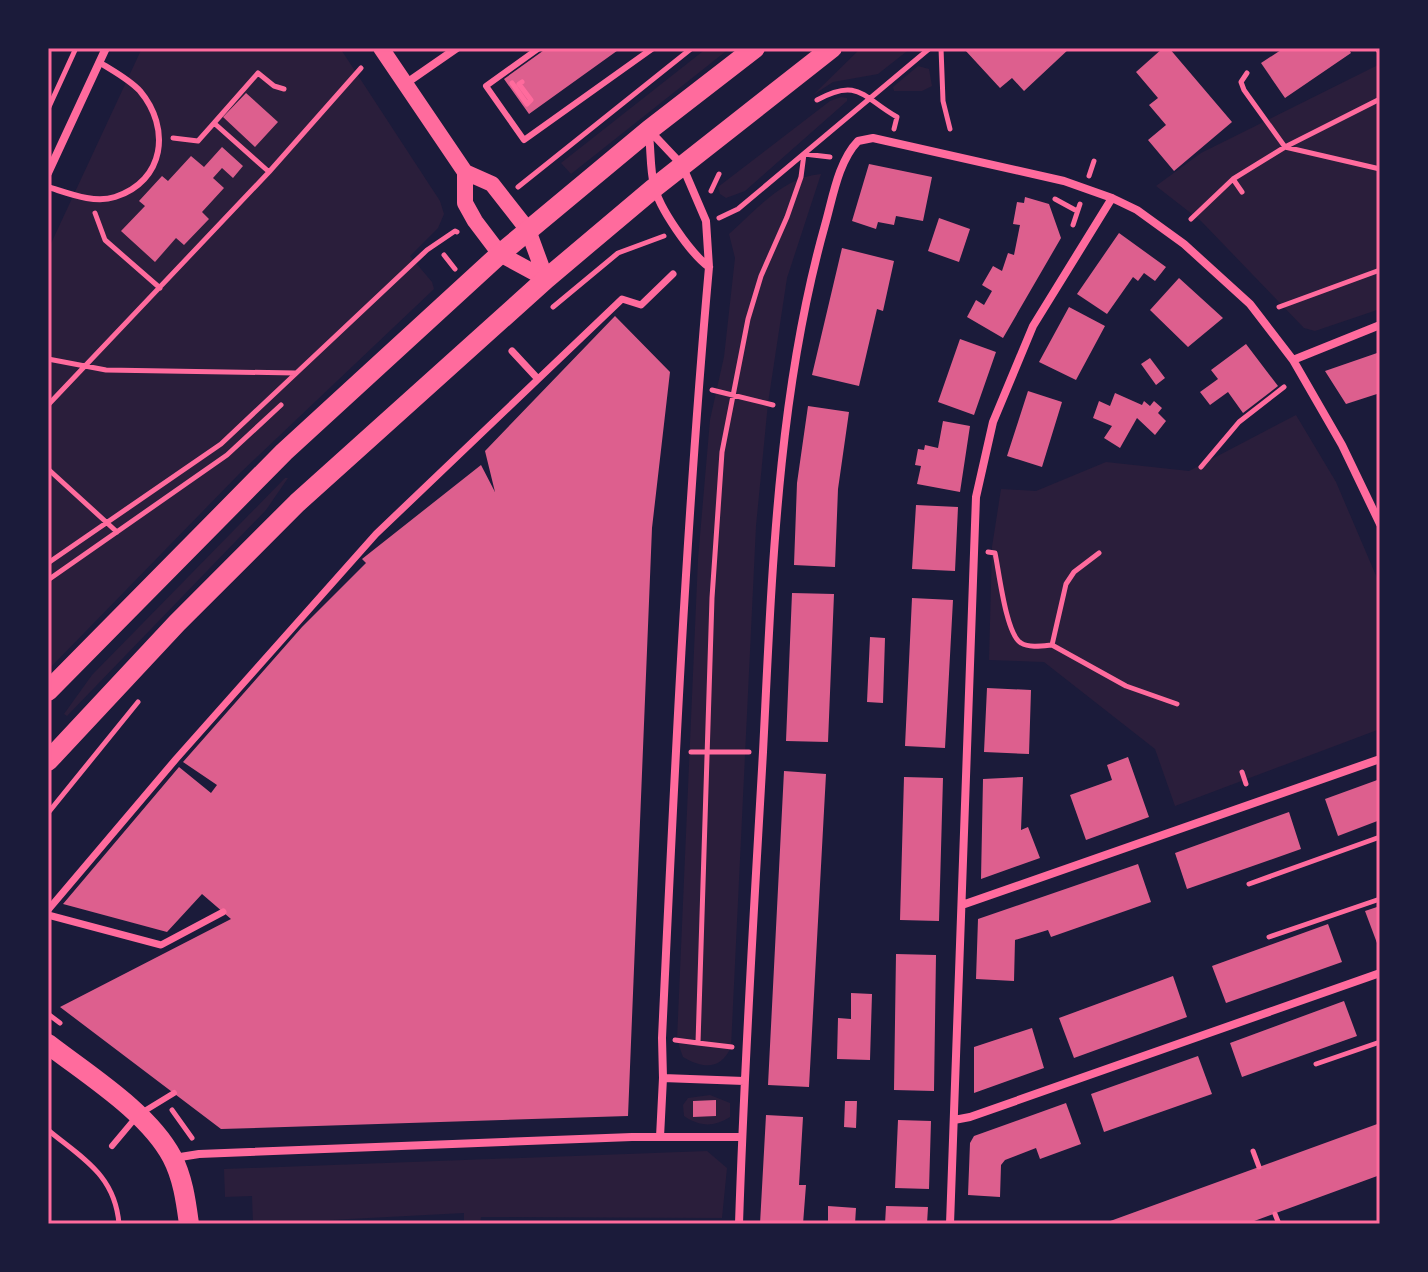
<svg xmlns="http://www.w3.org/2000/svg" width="1428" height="1272" viewBox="0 0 1428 1272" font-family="Cabin,sans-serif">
	<rect width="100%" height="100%" fill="#1b1b3a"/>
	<path fill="#2a1e3b" d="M142,48H340L440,201L444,214L438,228L410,256L432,282L434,289L240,473L48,670V250Z
		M707,48H730L571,174L561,163Z
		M861,48H911L878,74L833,82L813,95Z
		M1380,64V309L1315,331L1304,328L1201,221L1156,186L1201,153Z
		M918,66L929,69L932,86L922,91H894L893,87Z
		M841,97L847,98V101L745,191L726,198L720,194L718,187L830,101Z
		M821,174L787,278L768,403L756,526L731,1047C721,1070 703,1069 683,1057L677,1040L698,559L710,420L724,357L735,258L729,234C756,210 783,177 821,174Z
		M1296,415L1336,482L1380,585V729L1175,806L1155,749L1044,662L989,660L992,547L1001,489L1036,491L1106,462L1189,471Z
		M285,478H288L266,510L67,716L64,714L92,675Z
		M710,1095L730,1103V1117C714,1127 700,1127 684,1116L683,1105L688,1098Z
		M707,1151L727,1168L722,1218L481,1217L480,1224H464V1213L253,1224L252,1196L225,1197L224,1169Z"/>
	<path fill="#dd5f8e" d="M547,48H621L529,114L504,79Z
		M968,48H1070L1024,91L1012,78L1000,88L965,50Z
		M1163,48H1169L1232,122L1174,171L1148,140L1166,125L1149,105L1158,98L1136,72Z
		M1284,48H1348L1351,53L1285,98L1261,63Z
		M246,93L278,122L255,147L223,117Z
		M222,147L243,166L233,178L222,168L213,178L224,188L202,212L209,219L184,245L176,238L155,262L121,231L145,206L139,201L162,176L168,181L191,156L204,167Z
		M869,164L932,177L923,221L896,216L894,225L878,222L876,229L852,221Z
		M1025,197L1049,204L1061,238L1003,338L967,317L976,300L984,305L992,291L982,285L993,266L1002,271L1008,253L1014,255L1020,225L1013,224L1017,202L1024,203Z
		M939,218L970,229L959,262L928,251Z
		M1119,233L1166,267L1155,281L1144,273L1138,281L1133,277L1107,314L1077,294Z
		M842,248L894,261L883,311L877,309L859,386L812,375Z
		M1179,278L1223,318L1188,347L1150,310Z
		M1069,307L1105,326L1076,380L1039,362Z
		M615,316L670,372L652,528L628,1116L221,1129L60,1007L231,919L202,894L167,932L63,904L179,767L211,793L217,785L183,762L302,627L366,563L362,559L481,465L495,492L485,451Z
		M960,339L996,352L974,415L938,402Z
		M1246,344L1278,386L1243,413L1228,392L1210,405L1200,392L1218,379L1211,370Z
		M1380,352V393L1346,404L1325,371Z
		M1150,358L1165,378L1156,385L1141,364Z
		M1028,391L1062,402L1042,467L1007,456Z
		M1115,393L1142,405L1144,401L1150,406L1154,401L1162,408L1158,413L1166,421L1155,435L1137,418L1120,448L1104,438L1112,426L1093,418L1099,401L1110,406Z
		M808,406L849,412L838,489L835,567L794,565L797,483Z
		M943,421L970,426L960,492L917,484L921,466L915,465L918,449L924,450L925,445L938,448Z
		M916,505L958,507L955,571L912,569Z
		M792,593L834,594L828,742L786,741Z
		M912,598L953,600L945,748L905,746Z
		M870,637L885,638L883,703L867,702Z
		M987,688L1031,690L1029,754L984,752Z
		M1128,757L1149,817L1086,840L1070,795L1112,780L1107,765Z
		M784,771L826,774L809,1087L768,1085Z
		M904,777L943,778L939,921L900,920Z
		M1023,777L1021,830L1028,827L1040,858L981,879L983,779Z
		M1380,779V820L1338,836L1325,799Z
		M1289,812L1301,849L1187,889L1175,853Z
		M1138,864L1151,902L1051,937L1048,930L1015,940L1014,981L976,979L978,919Z
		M1380,906V951L1365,911Z
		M1328,924L1342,962L1226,1003L1212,966Z
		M896,954L936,955L934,1091L894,1090Z
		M1173,976L1187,1017L1074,1058L1059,1018Z
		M851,993L872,994L870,1060L837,1059L838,1018L851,1019Z
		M1344,1001L1357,1036L1242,1077L1230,1043Z
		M1032,1028L1044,1068L974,1093V1047Z
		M1198,1056L1212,1094L1104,1132L1091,1094Z
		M716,1100V1116L693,1117V1101Z
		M845,1101H857L856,1128L844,1127Z
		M1066,1103L1081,1144L1040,1159L1036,1148L1005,1160L1001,1165L1000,1197L968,1195L970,1143L974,1136Z
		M766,1115L803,1117L799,1185H806L803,1224H760Z
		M898,1120L931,1121L929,1189L895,1188Z
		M1380,1123V1175L1246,1224H1102Z
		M828,1206L856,1208L855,1224H828Z
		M886,1206L928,1207L927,1224H885Z"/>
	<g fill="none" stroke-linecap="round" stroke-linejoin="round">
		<path stroke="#ff6b9d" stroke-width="5" d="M941,48L943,101L950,129
			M1377,48L1380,53
			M1247,73L1241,82L1244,90L1285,147L1380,169
			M522,82L519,84L531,100L527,104
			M512,83L527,104
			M817,100C859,77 863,98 897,117L894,129
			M48,109L76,48
			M214,123L258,73L274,86L284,89
			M173,138L198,141L214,123L268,171
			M1089,176L1094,161
			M1233,179L1242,192
			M518,187L692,48
			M711,191L719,174
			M1055,199L1077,211
			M95,213L105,240L160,288
			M719,218L738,209L930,48
			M1191,219L1233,179L1285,147L1380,99
			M1073,225L1080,204
			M444,255L455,269
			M553,307L618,253L664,236
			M1279,307L1380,270
			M48,359L106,370L295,373
			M712,390L773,405
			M48,405L269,172L361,68
			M1201,467L1239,422L1284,387
			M48,469L117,532
			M988,552L995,553C999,571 1006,635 1021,643C1029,648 1042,646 1052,645L1066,584L1074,572L1099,553
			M48,563L221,444L427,250L455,231L457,232
			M48,580L227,455L281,405
			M1052,645L1126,686L1177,704
			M691,752H749
			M1242,772L1246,784
			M48,813L138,702
			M1249,884L1380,837
			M1269,937L1380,899
			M48,1014L60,1023
			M675,1040L698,1043
			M732,1047L698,1043L712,598L722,452L748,319L761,276L787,217L801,177L804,154L830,157
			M1316,1064L1380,1042
			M172,1110L192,1138
			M48,1130C83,1159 115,1175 119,1224
			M1253,1151L1259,1167
			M1275,1214L1279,1224"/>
		<path stroke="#ff6b9d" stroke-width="6" d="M539,48L486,86L524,140L653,48
			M48,187C68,193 94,204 115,197C165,181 171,128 140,91C129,79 113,71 99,62
			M112,1146L138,1115L174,1093"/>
		<path stroke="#ff6b9d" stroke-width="7" d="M512,351L538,379
			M48,910L176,759L376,534L622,299L641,305L673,274
			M48,915L161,945L223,912"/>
		<path stroke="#ff6b9d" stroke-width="8" d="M405,84L457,48
			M649,130L682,165L706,221L709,267C686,524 674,781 662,1038L663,1078L660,1137
			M649,135C651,151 650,169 654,185C658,207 691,254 709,267
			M48,173L106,48
			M1293,360L1380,325
			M962,905L1380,759
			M663,1078L744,1081
			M954,1120L970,1117L1380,973
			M174,1158L199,1154L632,1137H741
			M739,1224C744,1067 754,910 763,752C772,575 777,396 825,225C833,197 838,162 858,141L873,138L1064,181L1112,198L1137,210L1184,244L1250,304L1293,360L1342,445L1380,524
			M950,1224L976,497L993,422L1033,326L1112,198"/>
		<path stroke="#ff6b9d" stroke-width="16" d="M381,48L465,172L492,184L528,230L546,279
			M465,172V203L475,221L500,254L546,279"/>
		<path stroke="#ff6b9d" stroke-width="20" d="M48,691L284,452L500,254L649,130L755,48
			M48,761L177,623L297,503L546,279L654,188L832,48
			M48,1044C88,1075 148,1112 172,1157C183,1178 186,1202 189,1224"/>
	</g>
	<rect width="1428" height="1272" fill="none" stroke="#1b1b3a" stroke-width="100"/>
	<rect x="50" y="50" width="1328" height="1172" fill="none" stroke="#ff6b9d" stroke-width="3"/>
</svg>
